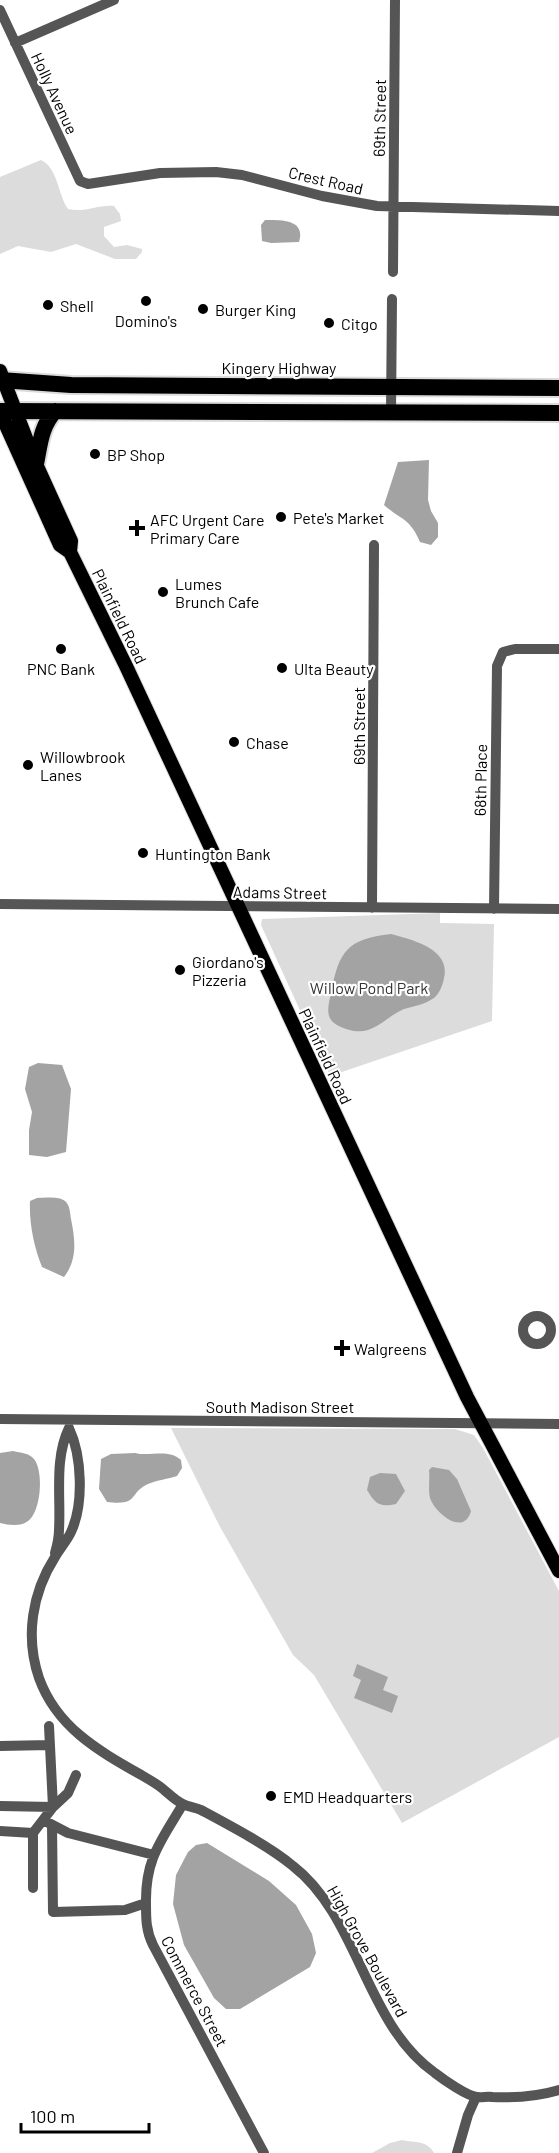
<svg xmlns="http://www.w3.org/2000/svg" width="559" height="2153" viewBox="0 0 559 2153" font-family="Barlow,sans-serif">
	<rect width="100%" height="100%" fill="#fff"/>
	<path fill="#dcdcdc" d="M41,160C58,168 58,195 68,209C85,213 99,204 114,206L120,214L121,221L104,227V236L114,247L127,245L142,249V252L136,259H115L76,244L51,252L18,246L0,254V177Z
		M440,913V923L494,924L492,1021L330,1076L261,925L262,919Z
		M171,1428L455,1429L474,1435L483,1448L559,1591V1737L402,1823L314,1675L293,1655L219,1525Z
		M402,2140C415,2143 427,2140 434,2153H372L390,2143Z"/>
	<path fill="#a3a3a3" d="M265,220C281,220 306,219 299,242L271,243L262,241L261,225Z
		M429,460L428,500L431,511L438,523V537L431,545L420,542C410,518 401,520 384,505L398,462Z
		M391,934C413,940 451,949 444,978C443,985 439,994 434,998C424,1005 414,1006 404,1009C383,1018 373,1038 346,1029C341,1027 335,1025 331,1020C326,1013 329,1002 331,993C339,951 347,939 391,934Z
		M38,1063L62,1065L71,1089L66,1152L47,1157L29,1155V1130L32,1112L25,1089L29,1067Z
		M37,1198C45,1198 58,1196 65,1201C70,1205 70,1213 71,1219C75,1239 78,1259 64,1277L42,1267C34,1247 29,1223 30,1201Z
		M13,1451C21,1453 29,1453 34,1459C44,1471 41,1512 28,1521C20,1527 9,1525 0,1523V1453Z
		M135,1453C150,1457 168,1448 181,1460L182,1468L177,1476C168,1479 157,1480 148,1484C128,1493 140,1506 107,1502L99,1489L101,1459L111,1454Z
		M432,1467L449,1470L457,1479L471,1511C464,1537 435,1513 430,1498C428,1490 430,1478 429,1470Z
		M380,1473L396,1474L405,1491L396,1504C379,1508 375,1503 367,1490L370,1477Z
		M357,1664L388,1677L383,1690L398,1696L392,1713L354,1698L361,1680L353,1676Z
		M207,1843L269,1881L296,1905L312,1934L316,1953L310,1967L240,2009H226L214,1998L184,1945L173,1904L176,1875L188,1852L196,1845Z"/>
	<g fill="none" stroke-linecap="round" stroke-linejoin="round">
		<g stroke="#dbdbdb" stroke-width="16">
			<path id="major" d="M0,371L36,464L71,541L70,552
				M0,412L60,545L70,552L126,666L467,1397L559,1571"/>
		</g>
		<g stroke="#dbdbdb" stroke-width="20">
			<path id="highway" d="M0,380L71,385L559,388
				M0,411L559,413
				M36,464C40,444 41,426 55,411"/>
		</g>
		<path stroke="#555" stroke-width="10" d="M0,10L80,181L88,184L160,173L216,172L242,175L322,196L377,206L559,211
			M15,43L114,0
			M393,272L395,0
			M391,412L392,299
			M0,904L559,909
			M372,908L374,545
			M494,909L497,666L503,652L515,649H559
			M523 1330a14 14 0 1 1 28 0a14 14 0 1 1-28 0Z
			M0,1419L559,1424
			M69,1428C82,1456 84,1504 71,1532C67,1541 60,1548 55,1557C32,1593 25,1637 39,1678C57,1728 99,1751 143,1776C150,1780 157,1784 163,1789C169,1794 176,1801 183,1804C188,1807 195,1807 201,1810C229,1825 269,1846 293,1866C359,1917 365,2024 435,2073C444,2080 467,2096 477,2097C482,2098 487,2096 492,2097C515,2098 536,2097 559,2090
			M55,1553C57,1546 59,1538 59,1530C61,1496 54,1459 69,1428
			M0,1746L50,1745
			M183,1804C161,1841 145,1859 146,1904C146,1919 146,1931 153,1945L264,2153
			M0,1806L53,1807L49,1726
			M43,1820L68,1833L154,1855
			M52,1825L53,1912L125,1910L146,1903
			M0,1831L33,1833L53,1807L68,1793L76,1775
			M33,1888V1833
			M457,2153L468,2115L476,2097"/>
		<use href="#major" stroke="#000" stroke-width="14"/>
		<use href="#highway" stroke="#000" stroke-width="16"/>
	</g>
	<g fill="#000" stroke="#fff" stroke-width="2">
		<circle cx="146" cy="301" r="6"/>
		<circle cx="48" cy="305" r="6"/>
		<circle cx="203" cy="309" r="6"/>
		<circle cx="329" cy="323" r="6"/>
		<circle cx="95" cy="454" r="6"/>
		<circle cx="281" cy="517" r="6"/>
		<path d="M134 519h6v6h6v6h-6v6h-6v-6h-6v-6h6z"/>
		<circle cx="163" cy="592" r="6"/>
		<circle cx="61" cy="649" r="6"/>
		<circle cx="282" cy="668" r="6"/>
		<circle cx="234" cy="742" r="6"/>
		<circle cx="28" cy="765" r="6"/>
		<circle cx="143" cy="853" r="6"/>
		<circle cx="180" cy="970" r="6"/>
		<path d="M339 1339h6v6h6v6h-6v6h-6v-6h-6v-6h6z"/>
		<circle cx="271" cy="1796" r="6"/>
	</g>
	<g text-anchor="middle" dominant-baseline="central" stroke-width="4.5" stroke-linejoin="round" paint-order="stroke">
		<g font-size="16" fill="#000" stroke="#fff">
			<text transform="translate(55 93) rotate(65)">Holly Avenue</text>
			<text transform="translate(379 118) rotate(-89)">69th Street</text>
			<text transform="translate(326 180) rotate(13)">Crest Road</text>
			<text x="279" y="367">Kingery Highway</text>
			<text transform="translate(120 616) rotate(64)">Plainfield Road</text>
			<text transform="translate(358 726) rotate(-90)">69th Street</text>
			<text transform="translate(480 780) rotate(-89)">68th Place</text>
			<text transform="translate(280 892) rotate(1)">Adams Street</text>
			<text transform="translate(326 1056) rotate(65)">Plainfield Road</text>
			<text x="280" y="1406">South Madison Street</text>
			<text transform="translate(368 1951) rotate(61)">High Grove Boulevard</text>
			<text transform="translate(195 1991) rotate(62)">Commerce Street</text>
		</g>
		<g font-size="16" fill="#000" stroke="#fff" text-anchor="start">
			<text x="60" y="305">Shell</text>
			<text x="215" y="309">Burger King</text>
			<text x="146" y="320" text-anchor="middle">Domino's</text>
			<text x="341" y="323">Citgo</text>
			<text x="107" y="454">BP Shop</text>
			<text x="293" y="517">Pete's Market</text>
			<text x="150" y="519">AFC Urgent Care<tspan x="150" dy="18">Primary Care</tspan></text>
			<text x="175" y="583">Lumes<tspan x="175" dy="18">Brunch Cafe</tspan></text>
			<text x="61" y="668" text-anchor="middle">PNC Bank</text>
			<text x="294" y="668">Ulta Beauty</text>
			<text x="246" y="742">Chase</text>
			<text x="40" y="756">Willowbrook<tspan x="40" dy="18">Lanes</tspan></text>
			<text x="155" y="853">Huntington Bank</text>
			<text x="192" y="961">Giordano's<tspan x="192" dy="18">Pizzeria</tspan></text>
			<text x="354" y="1348">Walgreens</text>
			<text x="283" y="1796">EMD Headquarters</text>
		</g>
		<g font-size="16" fill="#333" stroke="#fff">
			<text x="369" y="987">Willow Pond Park</text>
		</g>
	</g>
	<path d="M21 2123v9h128v-9" fill="none" stroke="#000000" stroke-width="3"/>
	<text x="30" y="2123" font-size="18" fill="#000000" stroke="#ffffff" stroke-width="4.5" paint-order="stroke">100 m</text>
</svg>
